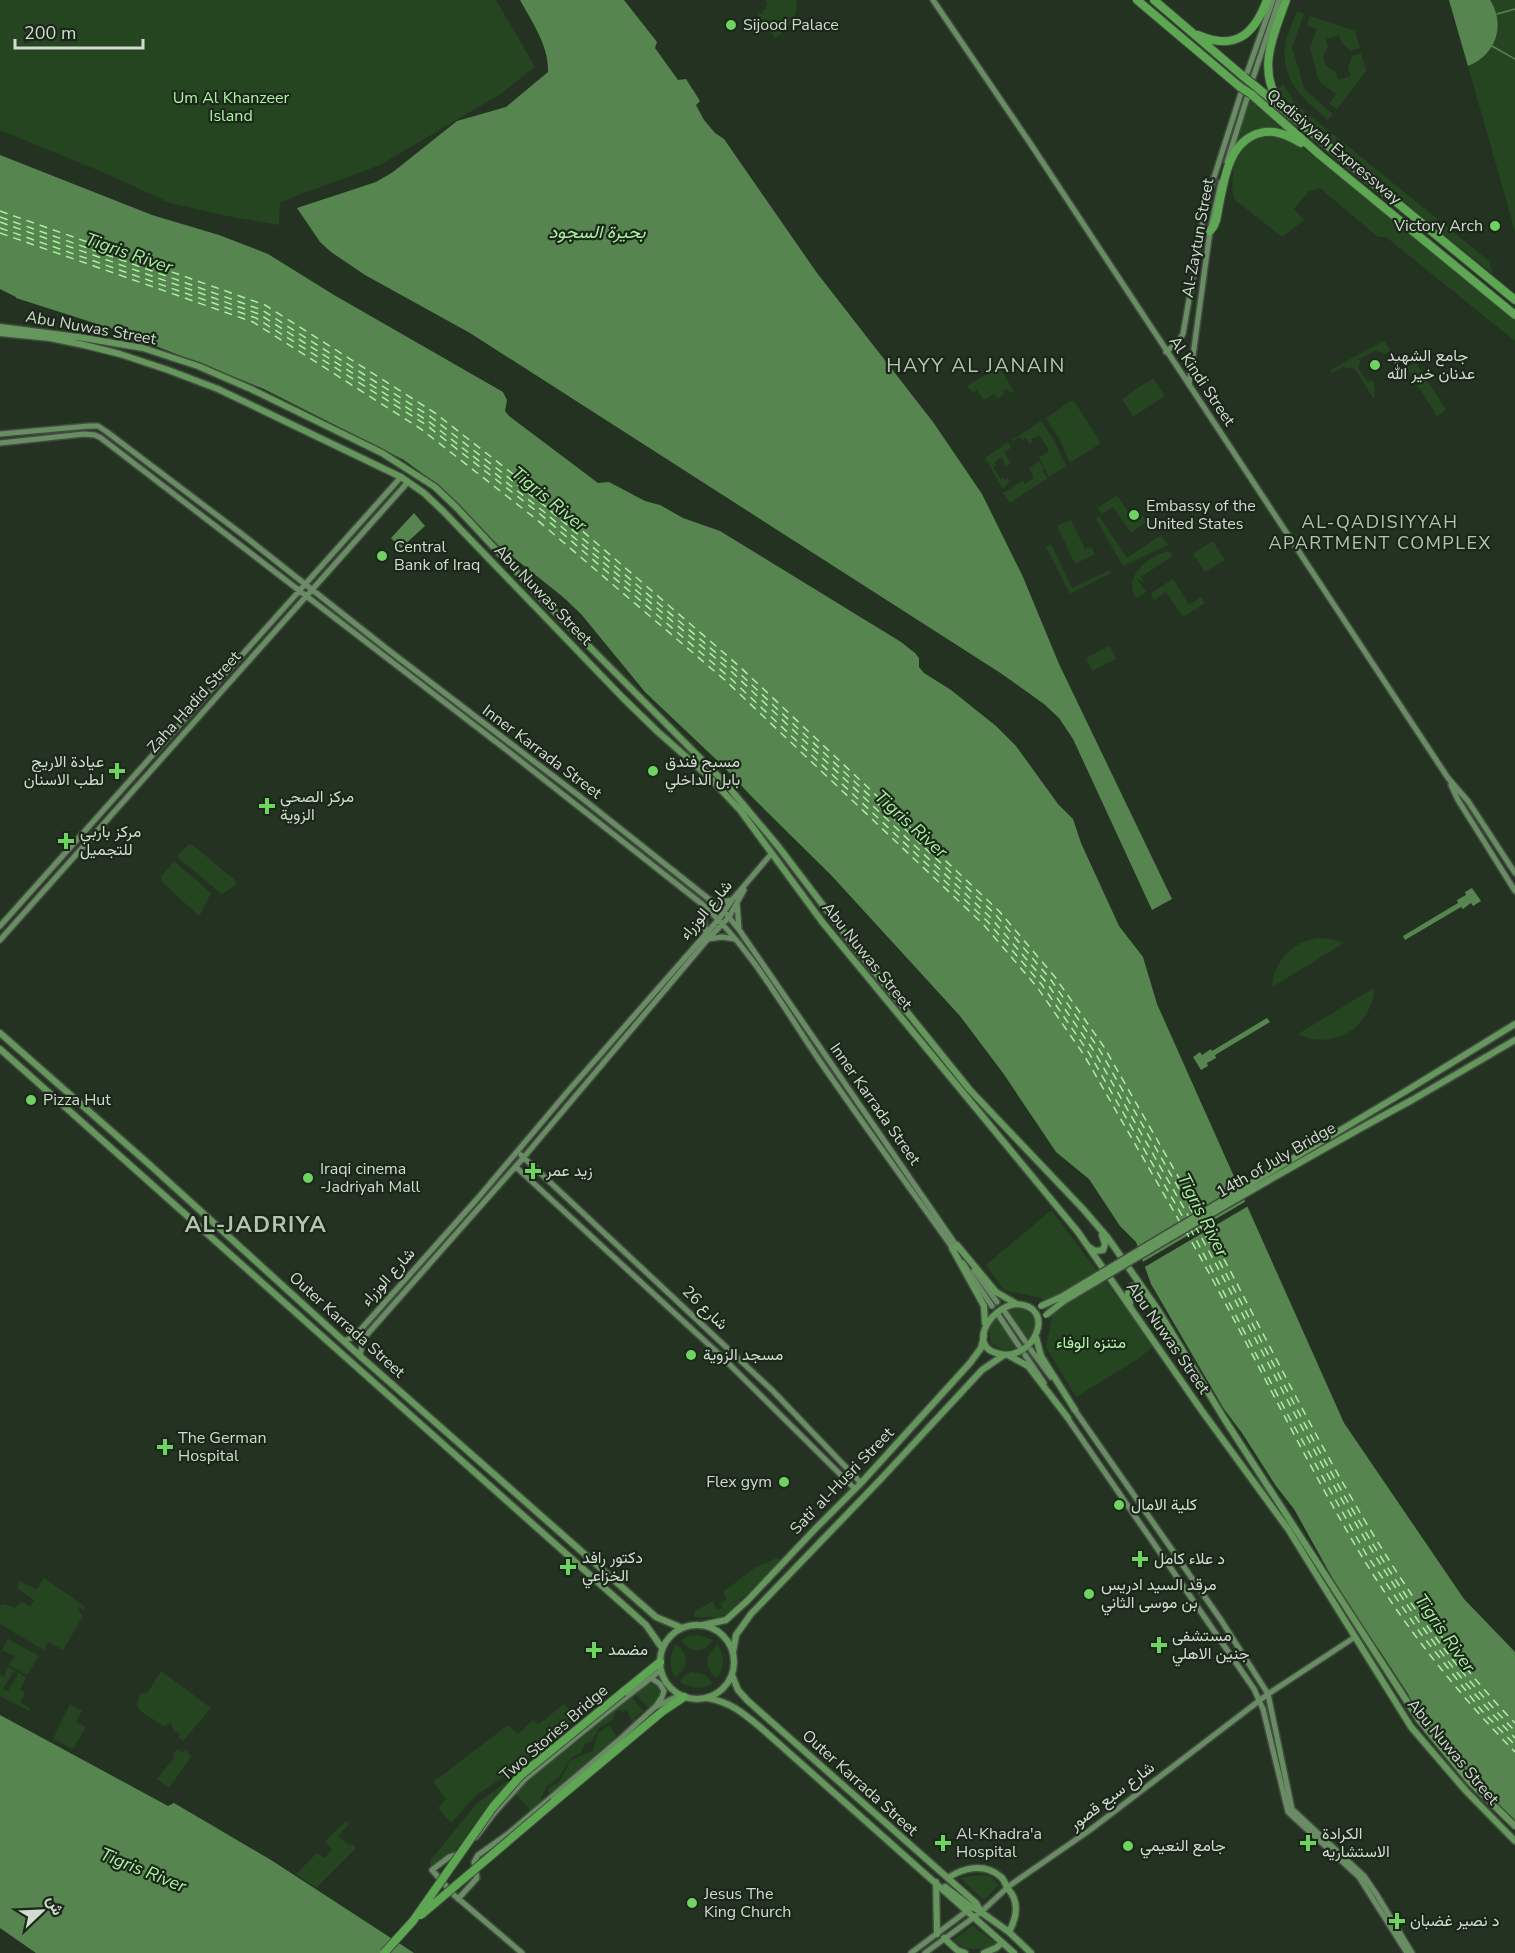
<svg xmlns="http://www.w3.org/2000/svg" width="1515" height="1953" viewBox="0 0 1515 1953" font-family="'Nunito Sans',Vazirmatn,sans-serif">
	<rect width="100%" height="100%" fill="#243222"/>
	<path fill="#254521" d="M0,0H496L535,67L499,95L380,165L280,202L279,225L232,217L170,203L107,174L0,130Z
		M767,0H797C797,17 790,29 775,38L758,15L759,13L763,14V10H767L765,6L768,5L765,2Z
		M1449,0H1515V232L1509,210Z
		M1297,11L1304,14L1292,48L1305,90L1333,114L1328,120C1305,100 1281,82 1285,47C1286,35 1293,22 1297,11Z
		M1310,16L1355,31L1360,48L1351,51L1342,43L1339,35L1326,39L1328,47C1320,56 1323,67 1335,71L1338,80L1351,76L1348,67L1352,56L1361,53L1366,71L1337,109L1329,104L1336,94L1319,81L1310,48L1317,29L1307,25Z
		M1283,84L1291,97L1302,109L1489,261L1493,274L1347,156L1287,101L1278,91V89Z
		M1251,100L1276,123L1287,136L1350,184L1515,317V341L1386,237H1378L1320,188L1309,191L1294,209L1304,220L1282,237L1234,199L1232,188L1235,146Z
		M1384,341L1390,350L1387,354L1375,351L1354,361L1361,359L1358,368L1366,380L1374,382L1375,397L1373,398L1355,369L1343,367L1332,373L1330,370Z
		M1415,361L1446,410L1437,416L1406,367L1412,365Z
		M999,367L1014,391L1011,393L1006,389L1003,392L1004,394L998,399L994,394L984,400L977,390L973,393L967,386Z
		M1153,378L1165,396L1133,417L1122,399Z
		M1071,401H1074L1101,443L1070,463L1060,440L1046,418Z
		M1041,421L1054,440L1066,466L1049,477L1039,457L1047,453L1049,450L1039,435L1031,439L1032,442L1030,444L1026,438L1022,440L1020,437L1013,441L1012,440Z
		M1008,442L1011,448L1004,452L1011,463L1005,466L1002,457L994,462L996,465L993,467L1001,479L1003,477L1005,480L1008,478L1010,481L1003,489L985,458Z
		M1039,461L1044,468L1042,470L1048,478L1010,503L1003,493L1023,481L1025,484L1034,478L1029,468Z
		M1117,495L1134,521L1143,516L1147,522L1131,533L1113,507L1102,514L1098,508Z
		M1099,516L1127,558L1161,535L1168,545L1123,566L1096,519Z
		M1071,520L1085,549L1091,547L1095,554L1075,564L1057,526Z
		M1213,541L1225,560L1205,572L1193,554Z
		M1051,544L1072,588L1110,570L1111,573L1070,594L1046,547Z
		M1170,551L1173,556L1141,577L1144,582L1137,579L1146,592L1136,598C1122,576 1150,554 1170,551Z
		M1173,579L1189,605L1201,597L1205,603L1183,617L1166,592L1154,600L1151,593Z
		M1110,646L1116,659L1092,671L1086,658Z
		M190,843L235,880L236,885L222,894L178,858L177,856Z
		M174,861L211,893L200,915H198L162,882L161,877Z
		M1319,938L1331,939L1344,943L1272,987C1274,960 1293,941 1319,938Z
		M1374,988C1372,1028 1333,1051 1298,1034Z
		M1052,1211L1154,1346L1138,1359L1076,1397L1046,1347L1052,1318L1041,1298L1004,1290L986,1265L1049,1212Z
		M1013,1308C1037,1307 1041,1325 1028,1342L1005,1311Z
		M997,1316L1019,1348L1003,1350L991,1343L989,1329Z
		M777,1558L780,1561L726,1614L719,1617H695L694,1612L713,1601L717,1610L722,1608L720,1603L727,1599L723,1592L756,1567Z
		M44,1578L84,1606V1610L80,1607L78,1610L83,1616L63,1650L48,1642L44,1650L0,1624V1605L4,1604L15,1608L22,1602L30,1607L34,1600L17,1588L19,1584L18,1581L37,1589Z
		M698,1635L713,1640C704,1654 689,1653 681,1640L689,1636Z
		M8,1639L39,1656L27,1675L9,1665L15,1656L2,1650Z
		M676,1644C689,1653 689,1669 675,1677C669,1666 669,1655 676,1644Z
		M718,1645C725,1657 725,1667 717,1678C704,1669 704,1654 718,1645Z
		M8,1667L16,1672H13L3,1689L8,1691L18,1675L17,1672L26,1678L20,1689L25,1693L20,1702L30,1708L29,1711L0,1696V1675L4,1677Z
		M161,1671L211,1708L183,1741L178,1737L180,1734L174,1731L171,1723L164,1726L143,1713L137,1706L140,1693L142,1694L148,1692Z
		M691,1672L704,1674L713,1683C701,1690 691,1689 680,1682L684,1676Z
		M652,1683L659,1686L661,1692L650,1710L634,1693Z
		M631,1696L643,1711L634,1718L636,1721L633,1724L627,1710L624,1712L620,1710L616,1711L613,1720L599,1728L592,1741L585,1744L580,1753L570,1759L560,1776L546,1787L541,1798L542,1800L531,1811L516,1794L527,1781Z
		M70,1704L82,1711L76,1722L86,1727L73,1749L53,1739Z
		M564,1704L578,1718L508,1774L475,1796L451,1823L438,1808L446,1799L433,1782L508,1725L518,1734L533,1720L538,1725Z
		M609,1725L617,1737L550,1794L548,1791L549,1788L559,1782L571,1760L593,1751L598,1733Z
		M177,1749L182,1753L186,1749L191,1757L169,1788L157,1779L174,1758L173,1755Z
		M512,1778L513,1779L456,1850L435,1865H430V1861L477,1803Z
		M346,1821L349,1824L338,1836L350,1846L352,1844L356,1848L316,1888L296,1874L317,1853L324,1858L332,1850L325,1842Z
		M980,1875L990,1876L999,1885L984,1900L960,1878Z
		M973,1926L997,1944C983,1950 965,1952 953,1940Z"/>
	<path fill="#56854f" d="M520,0H624L657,42L655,48L678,80L686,79L700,101L696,105L704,120L715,133L724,139L817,273L933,422L982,494L1023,577L1059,664L1172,899L1152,910L1073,739L1059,718L1044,704L1002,674L470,333L365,275L331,252L320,242L297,208L376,182L393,172L457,121L506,107L548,72C549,46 532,22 520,0Z
		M1449,0H1490C1506,25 1496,55 1468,66Z
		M0,155L152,215L219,235L268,254L334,295L503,392L507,400L505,411L509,416L598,483L609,482L645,501L660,505L683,518L720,531L901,642L915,653L919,658V667L924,673L951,690L996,726L1016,746L1058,804L1073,819L1081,843L1119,926L1143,957L1157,1004L1344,1423L1464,1599L1515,1652V1823L1454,1761L1417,1714L1408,1694L1380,1651L1358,1624L1294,1509L1276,1486L1242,1433L1224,1409L1151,1284L1136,1242L1120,1226L1089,1179L1056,1152L1003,1073L960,1016L831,875L753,798L723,766L645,692L581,614L563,597L498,545L438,485L404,460L264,389L113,329L16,298V297L0,289Z
		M414,513L425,526L401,548L391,538Z
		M1472,888L1481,901L1473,906L1471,903L1463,909L1461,907L1405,940L1403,936L1458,903L1457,900L1466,895L1465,892Z
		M1267,1018L1270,1022L1215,1055L1216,1058L1207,1063L1208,1066L1201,1070L1193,1057L1200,1052L1202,1055L1211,1049L1212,1051Z
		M0,1715L168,1806L174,1803L271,1860L414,1953H36L0,1928Z"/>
	<path fill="#243222" d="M1248,1200L1250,1205L1143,1268L1141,1263Z"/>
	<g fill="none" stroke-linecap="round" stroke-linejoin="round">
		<path stroke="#56854f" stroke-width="1.5" d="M1497,14L1515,9
			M1492,46L1515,59"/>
		<path stroke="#abf0a2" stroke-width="1.5" stroke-dasharray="8 6" stroke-linecap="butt" d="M0,211L265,305L435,413L550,503L739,666L999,911L1055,977L1104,1047L1199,1213
			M0,217L262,310L431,417L546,507L736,670L995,914L1051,980L1099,1049L1194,1215
			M0,222L259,314L428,421L543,511L733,673L991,918L1046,982L1094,1051L1189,1217
			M0,228L256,318L425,424L540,514L729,677L987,921L1042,985L1089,1053L1184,1219
			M0,233L253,322L421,429L536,519L726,681L983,924L1037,987L1084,1055L1181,1224
			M1204,1222C1296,1390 1380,1585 1515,1723
			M1199,1224C1295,1397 1374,1587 1515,1731
			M1195,1226C1293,1402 1372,1592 1515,1738
			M1190,1228L1289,1417L1366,1554L1421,1634L1482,1711L1515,1745
			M1185,1230C1246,1337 1298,1449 1361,1555C1404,1626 1457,1693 1515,1752"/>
		<g stroke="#404c3e" stroke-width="8">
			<path id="secondary" d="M933,0L1030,143L1448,778L1468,801L1515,873
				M1247,73L1273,0
				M1253,78L1279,0
				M1227,162L1247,98
				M1166,352L1178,342L1183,334L1202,225L1209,193L1241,93
				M1189,385L1210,231L1221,182
				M0,434L89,426H98L107,432L243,535L391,652L578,795L724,911L740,931L958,1248
				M0,443L84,434L95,435L101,438L513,755L702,904C750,947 783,1007 819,1060C863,1124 909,1187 954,1250
				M1451,785L1458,800L1515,891
				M713,903L732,900
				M737,903L739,929
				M702,906L706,933
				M0,926L401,477
				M708,939L722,937L735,939
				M0,940L408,482
				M521,1155L773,1391L861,1483
				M516,1167L720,1355L855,1489
				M963,1263L992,1306
				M974,1270L997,1302
				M1005,1312L1025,1341
				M999,1316L1019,1346
				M343,1341L354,1337L477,1199L569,1090L719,919L732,900L772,853
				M1031,1350L1051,1377
				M1025,1355L1044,1383
				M360,1356L363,1339L524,1157L708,939L729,917L744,890
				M1074,1409L1221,1620L1268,1694L1292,1809L1364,1876L1377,1895L1412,1953
				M1066,1416L1254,1689L1263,1709L1288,1812L1359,1877L1407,1953
				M651,1678L660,1684L664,1691L662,1697L656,1706
				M476,1837L495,1812L525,1779L602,1716L661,1670
				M459,1854L449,1857L432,1870L454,1895L522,1953
				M458,1899L477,1878L474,1862L478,1855L509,1833L619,1740L655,1707L680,1695
				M911,1953L967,1911
				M925,1953L981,1912L1009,1886L1090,1830L1268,1694L1355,1637"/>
		</g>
		<g stroke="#404c3e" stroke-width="9">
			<path id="primary" d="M0,327L78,337L143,348L198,366L251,389L382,453L435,487L457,508L544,601L726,784L778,846L854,946L970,1090L1083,1209L1108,1238L1158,1310L1225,1420L1419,1720L1470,1782L1515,1826
				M0,333L50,338L84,345L120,354L168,370L218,389L401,477L424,493L443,511L622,697L658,732L708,776L740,810L823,923L1078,1232L1202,1411L1288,1529L1411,1727L1466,1791L1515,1841
				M0,1033L150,1165L360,1356L656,1617L682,1628
				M0,1049L646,1625L662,1648
				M1406,1091L1515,1024
				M1412,1100L1515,1040
				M957,1245L996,1292L1015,1303
				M1089,1247L1095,1251L1103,1250L1105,1244L1102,1235
				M952,1248L984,1306L985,1323
				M1130,1303L1128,1293L1131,1287L1136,1286L1143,1291
				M1015,1304C1058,1305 1035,1361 1000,1354C967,1348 988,1309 1015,1304Z
				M1036,1337L1041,1356L1075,1410
				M1008,1355L1028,1366L1068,1418
				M703,1625L726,1620L748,1600L816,1528L861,1483L970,1363L981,1348L984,1336
				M660 1662a37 37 0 1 1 74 0a37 37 0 1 1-74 0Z
				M733,1652L736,1635L751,1614L880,1480L982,1370L1004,1355
				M732,1675L738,1690L748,1701L976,1903L981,1912L1009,1932L1031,1953
				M707,1698C730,1702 742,1712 760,1727L1014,1953
				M948,1878C964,1867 985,1863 1001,1877C1005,1880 1005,1885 1008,1889C1020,1902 1017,1917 1009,1932
				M936,1882L937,1934
				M945,1887L971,1907L981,1911
				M944,1938L957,1950L965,1953
				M984,1953L996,1948L1002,1943"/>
		</g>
		<g stroke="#404c3e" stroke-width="10">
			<path id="highway" d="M1137,0L1240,87
				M1154,0L1244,77
				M1198,35C1235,51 1254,35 1267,0
				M1254,85L1515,300
				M1251,94L1320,155L1515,315
				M1280,103C1256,70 1274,34 1286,0
				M1210,231C1217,224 1217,215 1219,205C1224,181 1228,148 1252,136C1270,127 1286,134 1301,143
				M623,1692L660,1662
				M554,1802L663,1711L684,1697"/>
		</g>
		<use href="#secondary" stroke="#6a8c65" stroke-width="5"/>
		<use href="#primary" stroke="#65975d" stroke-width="6"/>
		<use href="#highway" stroke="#5da753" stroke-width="8"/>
		<g stroke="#404c3e" stroke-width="9" stroke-linecap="butt">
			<path id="primary-bridge" d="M1041,1306L1061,1297L1406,1091
				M1046,1315L1064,1301C1179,1232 1294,1164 1412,1100"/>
		</g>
		<g stroke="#404c3e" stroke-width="10" stroke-linecap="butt">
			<path id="highway-bridge" d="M1244,77L1254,85
				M1240,87L1251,94
				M421,1915L554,1802
				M384,1953L413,1921L493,1807L520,1776L623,1692"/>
		</g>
		<use href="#primary-bridge" stroke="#65975d" stroke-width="6"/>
		<use href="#highway-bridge" stroke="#5da753" stroke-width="8"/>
	</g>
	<g fill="#6ed360" stroke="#1b2819" stroke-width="2">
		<circle cx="731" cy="25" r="6"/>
		<circle cx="1495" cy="226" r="6"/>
		<circle cx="1375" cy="365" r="6"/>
		<circle cx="1134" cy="515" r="6"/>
		<circle cx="382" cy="556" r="6"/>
		<path d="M114 762h6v6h6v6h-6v6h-6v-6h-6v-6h6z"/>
		<circle cx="653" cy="771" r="6"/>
		<path d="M264 797h6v6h6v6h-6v6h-6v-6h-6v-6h6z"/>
		<path d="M63 832h6v6h6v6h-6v6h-6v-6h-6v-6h6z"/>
		<circle cx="31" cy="1100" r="6"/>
		<path d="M530 1162h6v6h6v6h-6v6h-6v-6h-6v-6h6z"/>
		<circle cx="308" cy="1178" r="6"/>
		<circle cx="691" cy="1355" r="6"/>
		<path d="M162 1438h6v6h6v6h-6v6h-6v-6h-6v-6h6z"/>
		<circle cx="784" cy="1482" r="6"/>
		<circle cx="1119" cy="1505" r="6"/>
		<path d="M1137 1550h6v6h6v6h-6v6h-6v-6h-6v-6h6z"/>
		<path d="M565 1558h6v6h6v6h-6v6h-6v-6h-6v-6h6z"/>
		<circle cx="1089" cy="1594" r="6"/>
		<path d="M1156 1636h6v6h6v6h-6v6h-6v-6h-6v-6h6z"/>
		<path d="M591 1641h6v6h6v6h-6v6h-6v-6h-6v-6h6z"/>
		<path d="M940 1834h6v6h6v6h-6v6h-6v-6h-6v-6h6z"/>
		<path d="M1305 1834h6v6h6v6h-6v6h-6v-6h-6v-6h6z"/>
		<circle cx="1128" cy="1846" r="6"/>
		<circle cx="692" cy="1903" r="6"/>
		<path d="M1394 1912h6v6h6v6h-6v6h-6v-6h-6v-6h6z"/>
	</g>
	<g text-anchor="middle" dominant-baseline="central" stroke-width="4.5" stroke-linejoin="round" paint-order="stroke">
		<g font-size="16" fill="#d2dbd1" stroke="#1b2819" text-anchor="start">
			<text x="743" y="25">Sijood Palace</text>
			<text x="1483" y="226" text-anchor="end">Victory Arch</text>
			<text x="1387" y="356">جامع الشهيد<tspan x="1387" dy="18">عدنان خير الله</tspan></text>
			<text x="1146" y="506">Embassy of the<tspan x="1146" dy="18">United States</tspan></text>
			<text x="394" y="547">Central<tspan x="394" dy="18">Bank of Iraq</tspan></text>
			<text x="104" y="762" text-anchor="end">عيادة الاريج<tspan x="104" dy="18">لطب الاسنان</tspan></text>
			<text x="665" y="762">مسبح فندق<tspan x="665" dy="18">بابل الداخلي</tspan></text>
			<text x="280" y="797">مركز الصحي<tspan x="280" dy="18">الزوية</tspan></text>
			<text x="80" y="832">مركز باربي<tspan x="80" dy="18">للتجميل</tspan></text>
			<text x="43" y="1100">Pizza Hut</text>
			<text x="320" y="1169">Iraqi cinema<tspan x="320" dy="18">-Jadriyah Mall</tspan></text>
			<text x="546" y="1171">زيد عمر</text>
			<text x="703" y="1355">مسجد الزوية</text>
			<text x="178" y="1438">The German<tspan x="178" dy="18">Hospital</tspan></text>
			<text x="772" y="1482" text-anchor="end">Flex gym</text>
			<text x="1131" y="1505">كلية الامال</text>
			<text x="582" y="1558">دكتور رافد<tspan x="582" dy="18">الخزاعي</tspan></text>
			<text x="1154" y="1559">د علاء كامل</text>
			<text x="1101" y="1585">مرقد السيد ادريس<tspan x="1101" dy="18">بن موسى الثاني</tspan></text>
			<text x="1172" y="1636">مستشفى<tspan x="1172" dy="18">جنين الاهلي</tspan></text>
			<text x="608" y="1650">مضمد</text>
			<text x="956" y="1834">Al-Khadra'a<tspan x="956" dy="18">Hospital</tspan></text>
			<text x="1322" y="1834">الكرادة<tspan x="1322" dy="18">الاستشاريه</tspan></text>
			<text x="1140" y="1846">جامع النعيمي</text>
			<text x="704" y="1894">Jesus The<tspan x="704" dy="18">King Church</tspan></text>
			<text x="1410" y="1921">د نصير غضبان</text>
		</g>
		<g font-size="16" fill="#aef3a4" stroke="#1b2819">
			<text x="231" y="98">Um Al Khanzeer<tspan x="231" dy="18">Island</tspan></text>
			<text x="1091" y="1343">متنزه الوفاء</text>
		</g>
		<g font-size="16" fill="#d2dbd1" stroke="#1b2819">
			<text transform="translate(1334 147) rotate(40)">Qadisiyyah Expressway</text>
			<text transform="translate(1198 238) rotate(-80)">Al-Zaytun Street</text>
			<text transform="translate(91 328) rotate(10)">Abu Nuwas Street</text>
			<text transform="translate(1202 381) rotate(56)">Al Kindi Street</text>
			<text transform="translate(543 595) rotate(46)">Abu Nuwas Street</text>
			<text transform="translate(194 702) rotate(-48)">Zaha Hadid Street</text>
			<text transform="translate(542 752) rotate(37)">Inner Karrada Street</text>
			<text transform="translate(706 910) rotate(-50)">شارع الوزراء</text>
			<text transform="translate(867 956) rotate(51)">Abu Nuwas Street</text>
			<text transform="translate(875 1104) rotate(55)">Inner Karrada Street</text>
			<text transform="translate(1276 1160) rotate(-30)">14th of July Bridge</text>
			<text transform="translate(388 1277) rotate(-48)">شارع الوزراء</text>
			<text transform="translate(705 1308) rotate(44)">شارع 26</text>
			<text transform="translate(347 1325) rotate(42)">Outer Karrada Street</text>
			<text transform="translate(1168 1338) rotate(55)">Abu Nuwas Street</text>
			<text transform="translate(842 1481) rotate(-46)">Sati' al-Husri Street</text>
			<text transform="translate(554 1733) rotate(-41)">Two Stories Bridge</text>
			<text transform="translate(1453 1752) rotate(50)">Abu Nuwas Street</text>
			<text transform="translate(860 1783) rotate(42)">Outer Karrada Street</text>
			<text transform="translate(1112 1796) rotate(-37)">شارع سبع قصور</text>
		</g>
		<g font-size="18" font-style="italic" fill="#abf0a2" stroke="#1b2819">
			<text x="597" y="232">بحيرة السجود</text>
			<text transform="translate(129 253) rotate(19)">Tigris River</text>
			<text transform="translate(549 499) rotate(39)">Tigris River</text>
			<text transform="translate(911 824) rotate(42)">Tigris River</text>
			<text transform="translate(1203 1215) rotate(63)">Tigris River</text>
			<text transform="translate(1445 1633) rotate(55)">Tigris River</text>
			<text transform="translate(143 1870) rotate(22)">Tigris River</text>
		</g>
		<g font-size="18" letter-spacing="1.5" fill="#b4c6b1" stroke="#1b2819">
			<text x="1380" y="522">AL-QADISIYYAH<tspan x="1380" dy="21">APARTMENT COMPLEX</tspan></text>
		</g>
		<g font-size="20" letter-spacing="1.5" fill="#b4c6b1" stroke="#1b2819">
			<text x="976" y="365">HAYY AL JANAIN</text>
		</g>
		<g font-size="22" font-weight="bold" letter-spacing="1.5" fill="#b4c6b1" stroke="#1b2819">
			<text x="256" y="1225">AL-JADRIYA</text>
		</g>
	</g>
	<g transform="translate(42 1911) rotate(67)" stroke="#1b2819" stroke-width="4.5" paint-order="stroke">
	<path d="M0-4.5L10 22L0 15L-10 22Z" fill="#d2dbd1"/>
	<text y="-9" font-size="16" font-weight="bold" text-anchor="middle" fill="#d2dbd1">ش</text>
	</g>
	<path d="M15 39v9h128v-9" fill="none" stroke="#d2dbd1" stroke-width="3"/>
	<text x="24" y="39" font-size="18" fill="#d2dbd1" stroke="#1b2819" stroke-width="4.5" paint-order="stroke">200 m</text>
</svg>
